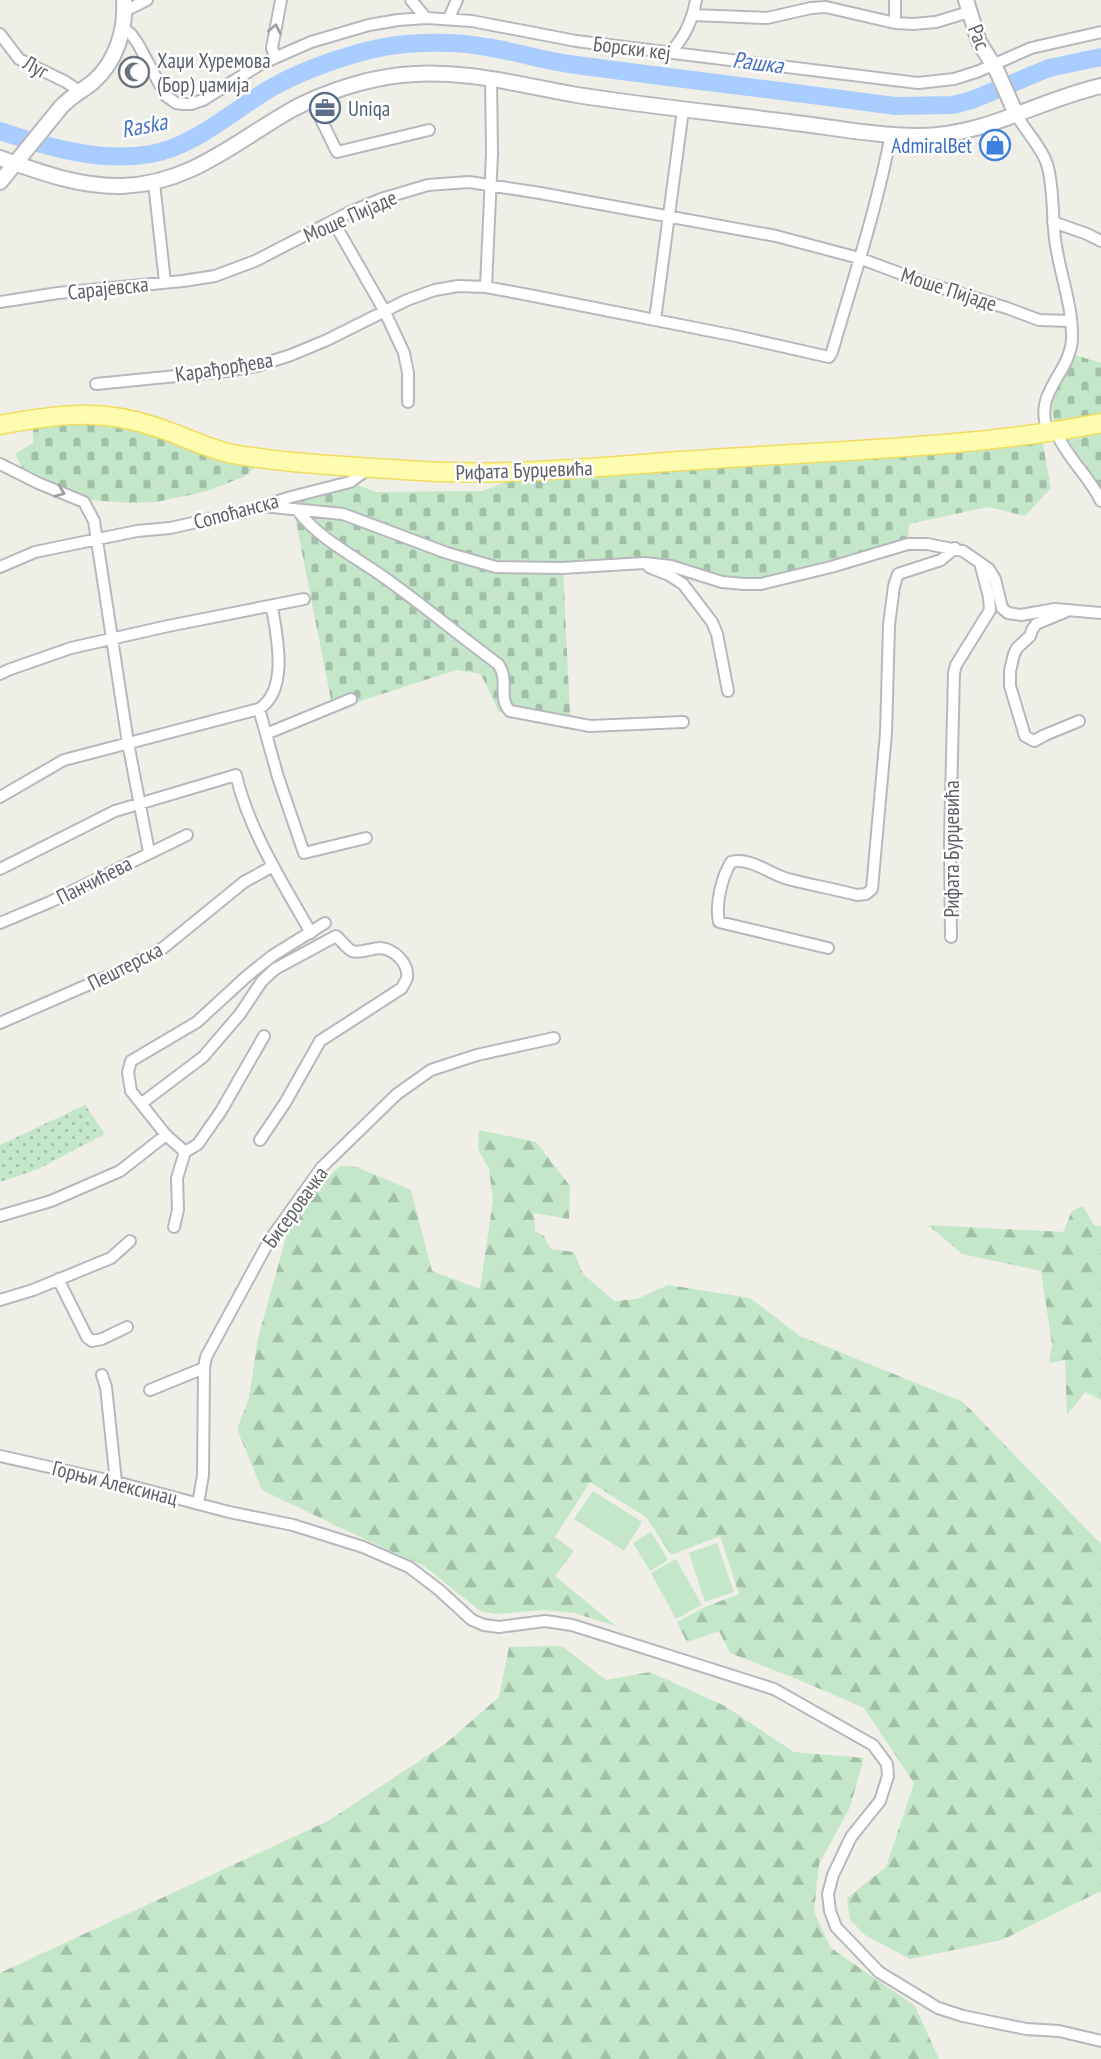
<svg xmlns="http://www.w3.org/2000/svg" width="1101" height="2059" viewBox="0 0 1101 2059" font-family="'PT Sans Narrow',sans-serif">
	<defs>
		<pattern id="grass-dots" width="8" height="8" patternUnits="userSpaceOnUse" patternTransform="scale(1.75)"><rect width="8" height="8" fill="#c4e7c9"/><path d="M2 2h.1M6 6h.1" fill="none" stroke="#a2bfa7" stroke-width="1.8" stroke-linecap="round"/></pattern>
		<pattern id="forest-firs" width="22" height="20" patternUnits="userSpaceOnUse" patternTransform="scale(1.75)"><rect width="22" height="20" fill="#c4e7c9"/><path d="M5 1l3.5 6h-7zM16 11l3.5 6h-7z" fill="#a2bfa7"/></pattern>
		<pattern id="cemetery-stones" width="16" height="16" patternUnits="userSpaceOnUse" patternTransform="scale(1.75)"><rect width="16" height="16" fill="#c4e7c9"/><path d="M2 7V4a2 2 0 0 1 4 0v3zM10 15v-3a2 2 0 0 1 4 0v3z" fill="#a2bfa7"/></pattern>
	</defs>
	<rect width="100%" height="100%" fill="#f0efe7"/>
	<path fill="url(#grass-dots)" d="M85,1105L105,1134L38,1169L0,1182V1145Z"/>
	<path fill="url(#forest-firs)" d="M479,1130L536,1142L570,1186L569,1219L534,1213L535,1231L544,1236L551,1249L574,1252L583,1274L614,1301L637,1299L668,1285L750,1298L800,1336L963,1402L1101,1544V1891L1002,1940L910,1959L865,1935L850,1920L847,1898L886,1867L914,1783L864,1708L797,1679L730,1653L719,1631L687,1642L677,1622L705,1607L739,1594L720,1536L671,1555L646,1517L590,1482L555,1537L574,1551L555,1576L616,1626L574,1613L545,1610L496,1614L480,1611L424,1566L356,1535L262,1490L237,1429L249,1398L258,1338L295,1205L340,1166L357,1167L411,1190L432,1271L480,1289L493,1200L489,1169L478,1149Z
		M1083,1206L1094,1225L1101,1226V1400L1085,1392L1067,1415L1065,1360L1049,1363L1052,1344L1041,1271L962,1254L928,1225L1063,1232L1072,1211Z
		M562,1646L606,1680L650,1672L725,1706L794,1752L864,1758L850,1807L819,1864L814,1912L831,1948L915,2006L939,2059H0V1973L328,1821L445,1744L499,1697L509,1647Z"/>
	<path fill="url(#cemetery-stones)" d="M1075,355L1101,363V501L1056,432L1052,408L1055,392L1071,365Z
		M64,414L267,458L245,476L208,491L156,502L129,503L90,500L22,467L15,454L33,443V420Z
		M1041,434L1051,488L1025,516L988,507L909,524L908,544L744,584L671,566L563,568L570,715L499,712L481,674L456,670L333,710L291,497L350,482L376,492L482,491L535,471Z"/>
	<path fill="#c4e7c9" d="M593,1491L642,1522L624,1551L574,1519Z
		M651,1532L668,1560L650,1571L633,1543Z
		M717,1543L734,1592L705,1602L689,1553Z
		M676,1559L702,1605L676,1619L651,1573Z"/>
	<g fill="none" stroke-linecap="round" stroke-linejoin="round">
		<path stroke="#a9cdfe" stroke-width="18" d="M0,131C47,147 101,163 151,154C197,145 232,111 271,88C306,68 366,47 407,44C433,42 460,42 486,47C514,51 541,60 569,64C678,79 787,91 895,106L953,105L972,100L1049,68L1101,57"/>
		<g stroke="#b7b8bd" stroke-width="14">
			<path id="minor" d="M411,0L426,18
				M125,11L147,0
				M693,15L767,18L811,8L826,7L895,23L913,24L936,22L969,12
				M449,18L457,0
				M895,23V0
				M124,29L131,34L138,44L166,96L176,103L183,104H191L203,100L261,64L311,42L369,25L398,20L426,18L472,21L576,41L918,83L954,79L979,71L1031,48L1101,32
				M0,34L19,59L66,82L79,91
				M671,52C685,36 692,21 696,0
				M275,57L272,48L281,0
				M312,101L337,152L429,130
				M1016,114C1025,131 1041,146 1047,164C1054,187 1052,215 1055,239C1059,272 1073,305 1072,339C1070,375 1031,393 1049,433
				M154,183L165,282
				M333,221L384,310L404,353L408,373V402
				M1053,222L1087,234L1101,241
				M486,287L492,153L491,79
				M0,302L58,293L183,281L215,276L255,261L350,212L381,199L428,185L469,182L540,193L776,236L859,258L923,282L1007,308L1039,320L1071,321
				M655,320L683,110
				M96,384L227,371L257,366L291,355L327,340L407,300L435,290L458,286L486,287L534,296L736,336L829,357L832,352C853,280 877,208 891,134
				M1056,432C1067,458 1089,476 1101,501
				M0,464L38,483L84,502L94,521L128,743L149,852
				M262,506L343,514L447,553L496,567L562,568L644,563L671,566L722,582L744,584H761L831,567L908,544H927L963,551L989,569L995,579L1002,608L1008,613L1021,615L1055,609L1101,613
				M298,511C319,539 356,557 385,578C423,605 460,636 498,664C510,680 497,698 510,711L590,726L683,722
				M0,567L35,552L137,531L170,528L247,511L291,497L350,482L368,469
				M649,567L669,575L683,584L712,622L717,634L728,691
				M1065,612L1036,624L1032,630L1030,636L1017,648L1014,654L1010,671V686L1025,736L1034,741L1045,735L1079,721
				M0,674L8,670L71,648L168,626L304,599
				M259,709L278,777L304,853L366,838
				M266,734L351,699
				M0,797L64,760L259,709C289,690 277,637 272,607
				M0,869L115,811L236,775C249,831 283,883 311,933
				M0,923L50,902L187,835
				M951,937L950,840L954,673L956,665L990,610L989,597L980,563
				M828,948L719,922C715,904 722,877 731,862C751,857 769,874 788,879C811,885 834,889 857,895L866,894L872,889L886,733L889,625L894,586L898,574L941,560L955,548
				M0,1023L122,970L163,948L244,882L273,866
				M142,1103L203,1057L240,1014L262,981L275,969L336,936C341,940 347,949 352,951C361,954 371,948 380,948C394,949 409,963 407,978C407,979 402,987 402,988L320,1041L285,1103L260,1140
				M185,1152L166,1135L131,1091L128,1072L131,1061L197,1022L247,976L272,956L325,923
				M0,1216L51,1201L120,1171L166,1135
				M174,1227L178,1210L177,1178L185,1152L198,1144L221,1111L264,1036
				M58,1279L87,1337L92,1341L102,1339L127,1327
				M0,1300L33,1290L111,1258L130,1241
				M102,1375L106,1387L116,1482
				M150,1390L204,1368
				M0,1456L116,1482L229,1512L293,1525L363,1547L409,1567L438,1589L472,1620L484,1625L499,1627L545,1621L572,1625L774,1689L873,1745L887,1764L888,1776L880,1801L851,1837L833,1875L828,1894L830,1911L836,1927L879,1972L938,2008L963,2016L1026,2029L1059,2031L1101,2041
				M198,1504L203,1475L204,1368L206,1357L269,1241L322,1167L397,1094L431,1070L477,1055L554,1038"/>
		</g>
		<g stroke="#b7b8bd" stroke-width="18">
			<path id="tertiary" d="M966,0L979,42L997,71L1016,114
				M0,158C40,172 79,187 122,186C191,184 236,141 293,109C325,92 365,79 401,75C461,68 519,85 577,95C647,106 718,113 788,122C831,127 876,136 919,136C986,136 1038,100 1101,86
				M0,182L61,107C71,96 82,91 93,82C116,62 126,30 124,0"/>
		</g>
		<g stroke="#f0dc60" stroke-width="21">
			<path id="primary" d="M0,425C58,414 102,408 159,428C184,436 207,449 233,454C289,464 348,466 405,470C508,478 610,465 712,459C842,450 973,448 1101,423"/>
		</g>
		<use href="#minor" stroke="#fff" stroke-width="10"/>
		<use href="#tertiary" stroke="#fff" stroke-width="14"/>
		<use href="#primary" stroke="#fefcae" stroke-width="18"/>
	</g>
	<defs><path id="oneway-chevron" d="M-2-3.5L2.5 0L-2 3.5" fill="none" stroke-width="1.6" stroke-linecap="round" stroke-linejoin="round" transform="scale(1.75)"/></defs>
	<g stroke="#9ea0a4">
		<use href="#oneway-chevron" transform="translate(275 29) rotate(-79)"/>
		<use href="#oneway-chevron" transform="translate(60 492) rotate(21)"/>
	</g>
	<defs>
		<g id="mosque-ring" transform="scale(1.575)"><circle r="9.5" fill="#fff" stroke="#6b7280" stroke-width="1.5"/><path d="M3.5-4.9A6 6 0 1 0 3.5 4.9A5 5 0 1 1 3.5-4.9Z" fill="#6b7280"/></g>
		<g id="office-ring" transform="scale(1.575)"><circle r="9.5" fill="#fff" stroke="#5c6f8a" stroke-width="1.5"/><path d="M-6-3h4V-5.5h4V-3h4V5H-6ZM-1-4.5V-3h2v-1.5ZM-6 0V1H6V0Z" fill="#5c6f8a"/></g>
		<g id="shop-ring" transform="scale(1.575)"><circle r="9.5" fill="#fff" stroke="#3f7fe0" stroke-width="1.5"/><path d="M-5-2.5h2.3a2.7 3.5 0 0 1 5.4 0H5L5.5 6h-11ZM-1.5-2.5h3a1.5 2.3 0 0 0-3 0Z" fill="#3f7fe0"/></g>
	</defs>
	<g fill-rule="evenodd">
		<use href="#mosque-ring" x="134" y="72"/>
		<use href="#office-ring" x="325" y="108"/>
		<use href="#shop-ring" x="995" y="145"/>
	</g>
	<g text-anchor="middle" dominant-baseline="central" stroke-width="5" stroke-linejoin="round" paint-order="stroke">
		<g font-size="21" fill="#5e6167" stroke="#fff">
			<text transform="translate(979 37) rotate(68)">Рас</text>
			<text transform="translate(632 48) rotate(7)">Борски кеј</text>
			<text transform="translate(36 67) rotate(29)">Луг</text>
			<text transform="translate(350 216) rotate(-24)">Моше Пијаде</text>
			<text transform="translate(108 288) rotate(-6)">Сарајевска</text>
			<text transform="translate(949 289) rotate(18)">Моше Пијаде</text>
			<text transform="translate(224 367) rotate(-9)">Карађорђева</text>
			<text transform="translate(524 470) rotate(-2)">Рифата Бурџевића</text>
			<text transform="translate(236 511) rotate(-15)">Сопоћанска</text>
			<text transform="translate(951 849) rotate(-90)">Рифата Бурџевића</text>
			<text transform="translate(94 880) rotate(-27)">Панчићева</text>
			<text transform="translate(125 966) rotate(-27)">Пештерска</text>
			<text transform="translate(295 1207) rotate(-54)">Бисеровачка</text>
			<text transform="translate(115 1483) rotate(14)">Горњи Алексинац</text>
		</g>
		<g font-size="21" fill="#5b616d" stroke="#fff" text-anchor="start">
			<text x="157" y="60">Хаџи Хуремова<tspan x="157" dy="24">(Бор) џамија</tspan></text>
		</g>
		<g font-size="21" fill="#4e5e75" stroke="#fff" text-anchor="start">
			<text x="348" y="108">Uniqa</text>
		</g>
		<g font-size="21" fill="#366cbe" stroke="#fff" text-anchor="end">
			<text x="972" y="145">AdmiralBet</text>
		</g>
		<g font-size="23" font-style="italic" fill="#4a73c3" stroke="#fff">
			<text transform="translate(758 62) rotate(7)">Рашка</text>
			<text transform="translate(144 125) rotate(-11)">Raska</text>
		</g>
	</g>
</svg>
